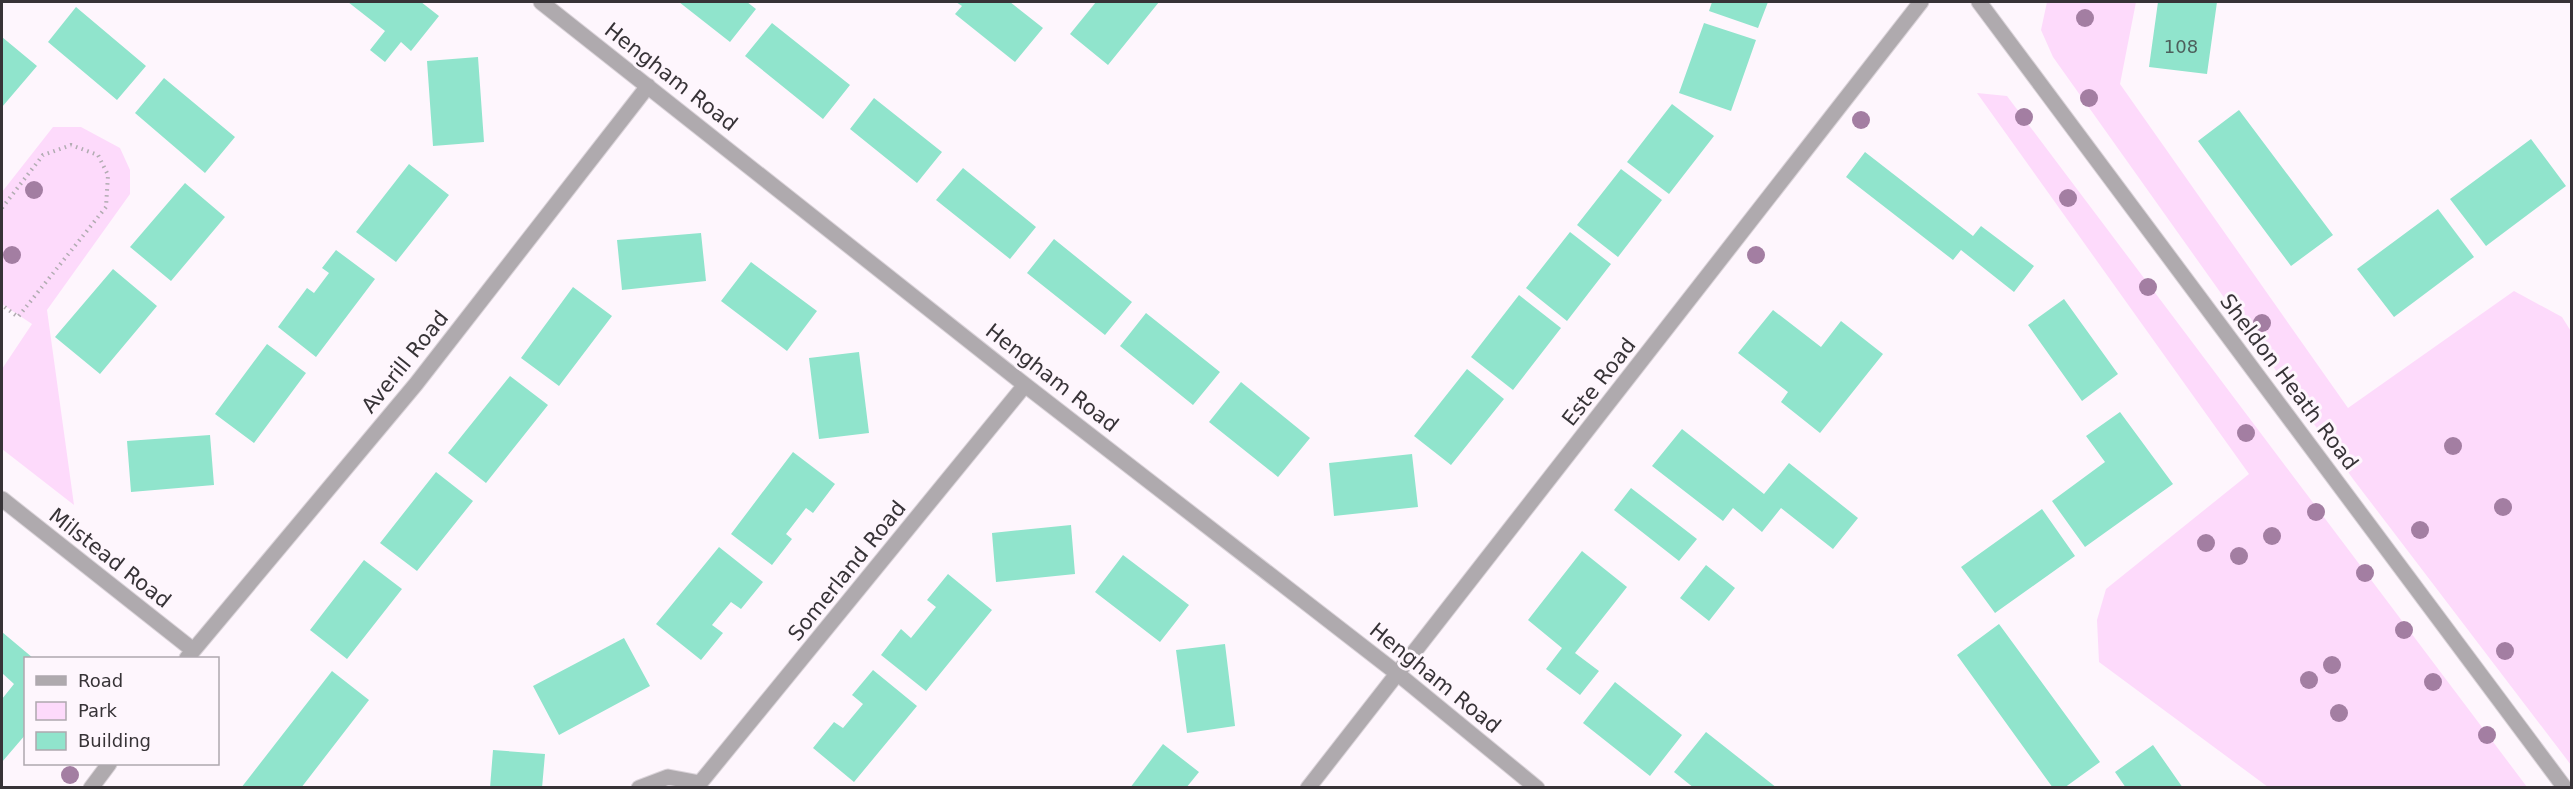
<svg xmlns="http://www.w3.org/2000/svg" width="2573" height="789" viewBox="0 0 2573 789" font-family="'DejaVu Sans',sans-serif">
	<rect width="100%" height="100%" fill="#fef6fd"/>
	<path fill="#fddafb" d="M2047,2H2136L2120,84L2348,408L2514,291L2562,317L2572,333L2571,765L2353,479L2053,57L2041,30Z
		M1977,93L2007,96L2527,787H2268L2099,662L2097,620L2106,589L2249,474Z
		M53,127H81L120,148L130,170V194L47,310L74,505L2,449V369L32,324L2,304V192Z"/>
	<path fill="#90e4cc" d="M348,2H421L439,16L411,51L401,42L385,62L370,50L385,31Z
		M679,2H747L756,9L730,42Z
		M956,2H1010L1043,28L1015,62L955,14L962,6Z
		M1096,2H1159L1108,65L1070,34Z
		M1712,2H1768L1758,28L1709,11Z
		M2158,2H2217L2207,74L2149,67Z
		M76,7L146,66L117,100L48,42Z
		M772,23L850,85L823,119L745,56Z
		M1704,23L1756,40L1731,111L1679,93Z
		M2,37L37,66L2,107Z
		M478,57L484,142L433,146L427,61Z
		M164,78L235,137L205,173L135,113Z
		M874,98L942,152L917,183L850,129Z
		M1672,104L1714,136L1669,194L1627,162Z
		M2239,110L2333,235L2291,266L2198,141Z
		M2531,139L2566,186L2486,246L2450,199Z
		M1865,152L1973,236L1981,226L2034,266L2014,292L1961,250L1953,260L1846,177Z
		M409,164L449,195L396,262L356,232Z
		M963,168L1036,227L1010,259L936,200Z
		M1621,169L1662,200L1618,257L1577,225Z
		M185,183L225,217L171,281L130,247Z
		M2438,209L2474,257L2394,317L2357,269Z
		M1570,232L1611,264L1567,321L1526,288Z
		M701,233L706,281L622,290L617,240Z
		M1054,239L1132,302L1105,335L1027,273Z
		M336,250L375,279L316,357L278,327L307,288L314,293L329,273L322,268Z
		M751,262L817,311L787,351L721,301Z
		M113,269L157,306L100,374L55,337Z
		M573,287L612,316L559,386L521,358Z
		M1519,295L1561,328L1513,390L1471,357Z
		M2064,299L2118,374L2082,401L2028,325Z
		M1773,310L1821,347L1841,321L1883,354L1820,433L1781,402L1788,392L1738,353Z
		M1146,313L1220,372L1193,405L1120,346Z
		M267,344L306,373L254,443L215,414Z
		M859,352L869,433L819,439L809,358Z
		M1467,369L1504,399L1451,465L1414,436Z
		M510,376L548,405L486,483L448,453Z
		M1241,382L1310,438L1278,477L1209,422Z
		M2120,412L2173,484L2085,547L2052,501L2105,462L2086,436Z
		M1682,429L1764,494L1789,463L1858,518L1833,549L1781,508L1762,532L1733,508L1723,521L1652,466Z
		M210,435L214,485L131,492L127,441Z
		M793,452L835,484L813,513L806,508L786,534L792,539L772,565L731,534Z
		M1412,454L1418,507L1334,516L1329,463Z
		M436,472L473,501L417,571L380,543Z
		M1631,488L1697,539L1679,561L1614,510Z
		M2042,509L2075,556L1995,613L1961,567Z
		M1071,525L1075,574L996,582L992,533Z
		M719,547L763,582L741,609L731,602L712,625L723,633L701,660L656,624Z
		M1582,551L1627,587L1575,653L1599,671L1580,695L1546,669L1562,648L1528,620Z
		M1123,555L1189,605L1160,642L1095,592Z
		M364,560L402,589L347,659L310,630Z
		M1706,565L1735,588L1709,621L1680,598Z
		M948,574L992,610L926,691L881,655L901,629L911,638L936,607L927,600Z
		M1999,624L2100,762L2064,788H2053L1957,655Z
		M2,632L33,658H26V734L2,762V699L14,684L2,673Z
		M624,638L650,686L559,735L533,686Z
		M1225,644L1235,726L1187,733L1176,650Z
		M873,670L917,706L854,782L813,748L834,722L843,728L863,704L852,695Z
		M332,671L369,700L301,788H241Z
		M1615,682L1682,735L1650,776L1583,723Z
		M1706,732L1777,788H1694L1674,772Z
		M1163,744L1199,772L1186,788H1130Z
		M2153,745L2183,788H2126L2115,772Z
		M493,750L545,754L542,788H490Z"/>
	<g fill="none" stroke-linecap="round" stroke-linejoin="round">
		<g stroke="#dad3d9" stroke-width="17">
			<path id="street" d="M541,2L1025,385L1398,674L1537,788
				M1979,2L2565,788
				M2,499L193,650
				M187,658L416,384L648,86
				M700,783L1025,385
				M91,788L109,764
				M639,788L668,777L700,783
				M1308,788L1921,2"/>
		</g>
		<path stroke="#b2acb2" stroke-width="4" stroke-dasharray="1.5 4.5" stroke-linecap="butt" d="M2,208L43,155L71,145L98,155L108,175L106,207L18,317L2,305"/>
		<use href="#street" stroke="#afaaae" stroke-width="15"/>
	</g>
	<g fill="#a37ea2">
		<circle cx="2085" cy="18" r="9"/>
		<circle cx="2089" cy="98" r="9"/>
		<circle cx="2024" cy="117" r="9"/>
		<circle cx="1861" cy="120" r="9"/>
		<circle cx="34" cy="190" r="9"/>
		<circle cx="2068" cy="198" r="9"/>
		<circle cx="12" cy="255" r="9"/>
		<circle cx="1756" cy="255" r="9"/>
		<circle cx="2148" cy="287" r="9"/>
		<circle cx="2262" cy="323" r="9"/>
		<circle cx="2246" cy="433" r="9"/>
		<circle cx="2453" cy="446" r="9"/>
		<circle cx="2503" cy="507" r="9"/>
		<circle cx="2316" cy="512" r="9"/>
		<circle cx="2420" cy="530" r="9"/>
		<circle cx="2272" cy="536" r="9"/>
		<circle cx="2206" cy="543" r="9"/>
		<circle cx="2239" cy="556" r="9"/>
		<circle cx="2365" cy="573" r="9"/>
		<circle cx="2404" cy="630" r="9"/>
		<circle cx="2505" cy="651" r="9"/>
		<circle cx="2332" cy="665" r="9"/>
		<circle cx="2309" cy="680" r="9"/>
		<circle cx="2433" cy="682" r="9"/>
		<circle cx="2339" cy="713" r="9"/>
		<circle cx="2487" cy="735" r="9"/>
		<circle cx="70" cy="775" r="9"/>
	</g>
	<g text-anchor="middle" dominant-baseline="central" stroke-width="6" stroke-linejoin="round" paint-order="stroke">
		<g font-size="18" fill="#4d5f5c">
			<text x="2181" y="46">108</text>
		</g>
		<g font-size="21" fill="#373337" stroke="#fef6fd">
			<text transform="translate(671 77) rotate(38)">Hengham Road</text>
			<text transform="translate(405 362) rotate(-51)">Averill Road</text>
			<text transform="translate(1052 378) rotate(38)">Hengham Road</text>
			<text transform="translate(1599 382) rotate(-52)">Este Road</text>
			<text transform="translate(2289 382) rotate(53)">Sheldon Heath Road</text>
			<text transform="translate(110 558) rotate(38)">Milstead Road</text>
			<text transform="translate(847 571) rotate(-51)">Somerland Road</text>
			<text transform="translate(1435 678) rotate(39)">Hengham Road</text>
		</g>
	</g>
	<rect width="2573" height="789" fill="none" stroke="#373337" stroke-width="6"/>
	<rect x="24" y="657" width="195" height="108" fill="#fef6fd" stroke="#aea8ae" stroke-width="1.5"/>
	<rect x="36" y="676" width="30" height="9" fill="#afaaae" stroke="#aea8ae" stroke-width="1.5"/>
	<text x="78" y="687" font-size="18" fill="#373337">Road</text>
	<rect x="36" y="702" width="30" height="18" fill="#fddafb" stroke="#aea8ae" stroke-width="1.5"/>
	<text x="78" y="717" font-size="18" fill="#373337">Park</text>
	<rect x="36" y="732" width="30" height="18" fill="#90e4cc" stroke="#aea8ae" stroke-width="1.5"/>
	<text x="78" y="747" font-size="18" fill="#373337">Building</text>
</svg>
